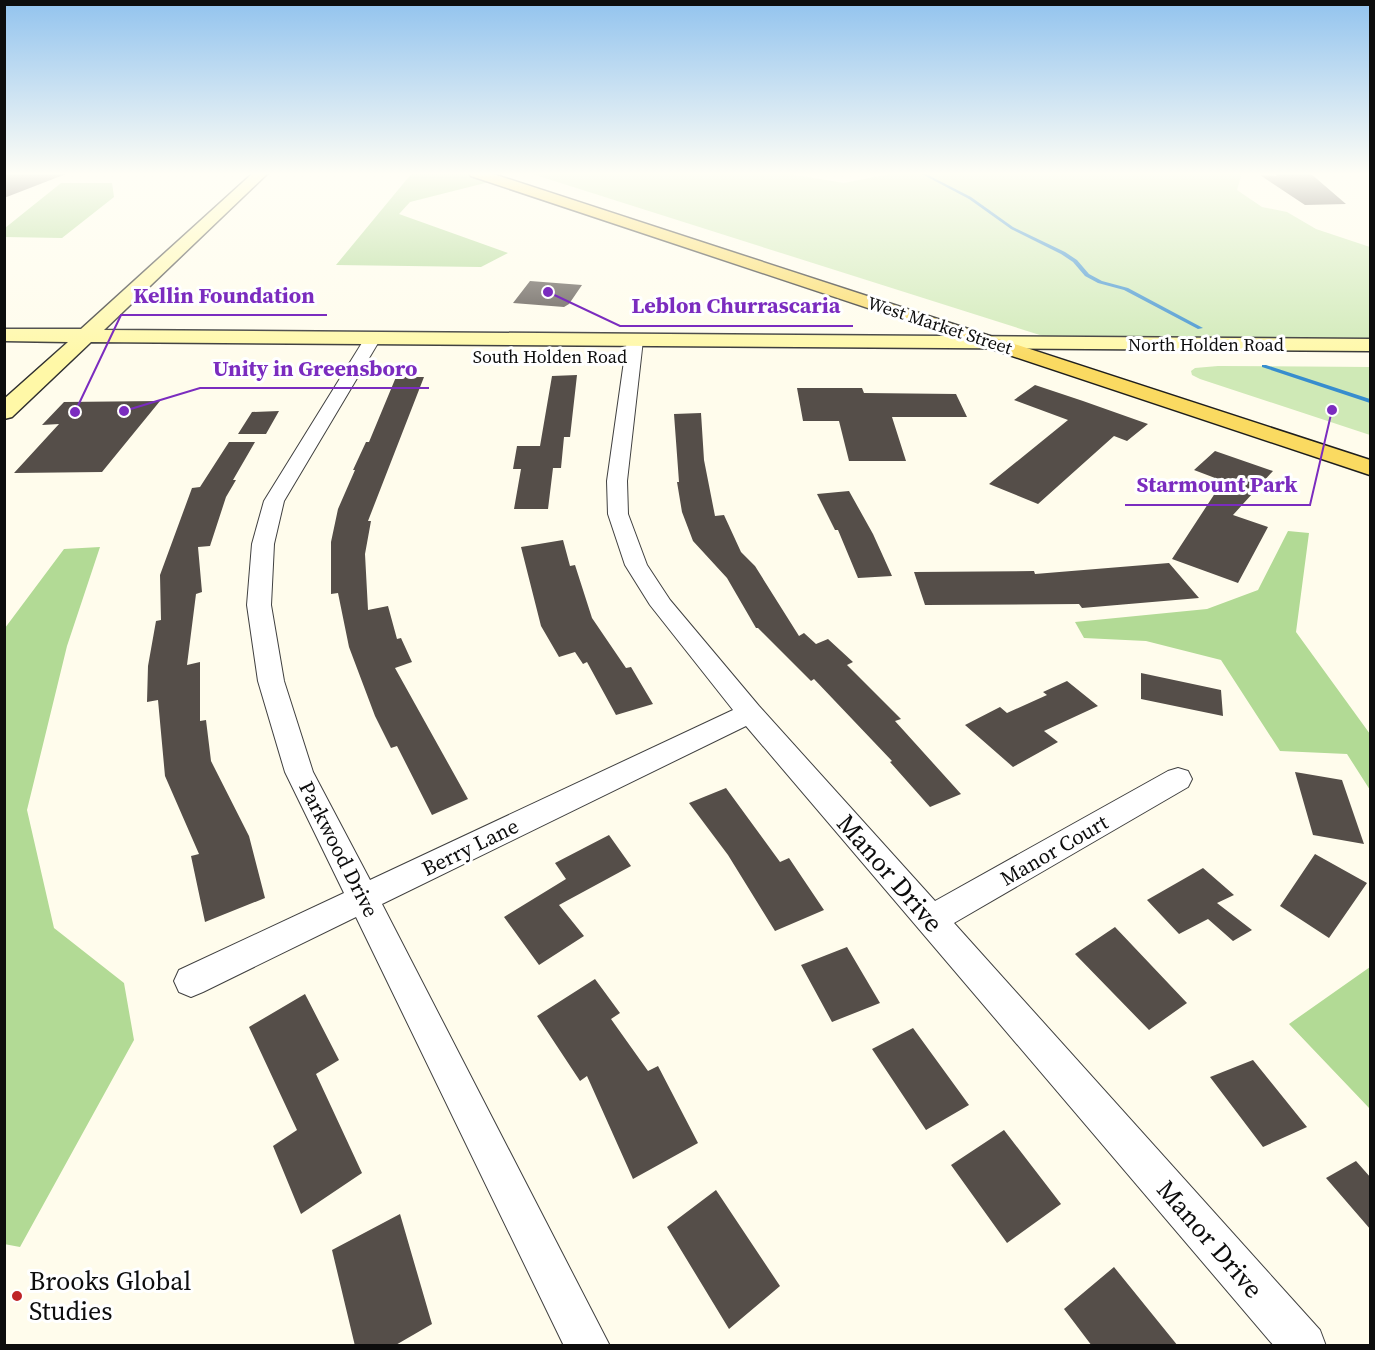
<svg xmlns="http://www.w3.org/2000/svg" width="1375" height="1350" viewBox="0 0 1375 1350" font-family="'Source Serif 4',serif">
	<rect width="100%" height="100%" fill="#fffcec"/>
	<path fill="#cfe9b6" d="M529,173H784L844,183L894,173H1242L1237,190L1262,207L1287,212L1316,229L1370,247V339L1043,336Z
		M1218,366L1370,367V435L1200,379L1192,375L1191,371L1195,368Z"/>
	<path fill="#b2da95" d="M412,173H462L489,182L410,202L399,214L508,253L481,267L336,265Z
		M61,183H112L114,197L62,238L5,237V228Z
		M1288,531L1309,533L1296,632L1370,734V790L1347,754L1280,751L1221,660L1146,641L1084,638L1075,622L1207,609L1258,590Z
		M100,547L67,646L27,810L54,928L124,983L134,1040L20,1247L4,1244L5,628L64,549Z
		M1370,967V1109L1289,1024Z"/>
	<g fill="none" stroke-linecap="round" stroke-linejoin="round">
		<path fill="#378dce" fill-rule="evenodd" d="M920,173H924L971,197L1013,227L1065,252L1077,260L1089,274L1102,281L1128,288L1203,328L1198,329L1124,290L1098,283L1085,276L1073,262L1061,254L1011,229L969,199Z
			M1262,365H1266L1370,399V403L1262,367Z"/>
	</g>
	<path fill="#554e49" d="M4,173H66V174L4,198Z
		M1274,173H1310L1346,204L1305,205L1260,175L1277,176Z
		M530,281L582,285L569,304L564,307L513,303Z
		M577,375L570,437H564L561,468H553L548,509H514L521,469H513L517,446H540L552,376Z
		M396,377H424L368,521H371L365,554L368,610L388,606L397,639L401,638L412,662L395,668L468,799L432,815L397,746L391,748L375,716L349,647L338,593L331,594V542L338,509L355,470H353L366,442H369Z
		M1035,385L1083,401L1148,424L1127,441L1114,436L1038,504L989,484L1068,420L1014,400Z
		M797,388H862L864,393L956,394L967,417H892L906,461H849L839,421H803Z
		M160,401L102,472L14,473L59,424L42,425L64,402Z
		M279,411L266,434H238L252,412Z
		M701,413L704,460L715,516L724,515L741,552L755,566L799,636L804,633L816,644L828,639L853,662L847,665L901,719L895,721L961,794L930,807L890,762L892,761L814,679L811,681L758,628H756L727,578L693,541L682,512L677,482H679L674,414Z
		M229,442H255L233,480H236L226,497L210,546L198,547L202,592L196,594L187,665L200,662V721L206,720L211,761L249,836L265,898L205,922L191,856L199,854L165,776L158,700L147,702L148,666L156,621L161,620L160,575L192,488L200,487Z
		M1215,451L1273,471L1233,515L1268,527L1238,583L1172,559L1223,481L1194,470Z
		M849,491L873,534L892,576L858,578L838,530H835L817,494Z
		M563,540L570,566L575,565L592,618L626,668L631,667L653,704L616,715L587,662L583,664L575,652L559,657L541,626L521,547Z
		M1169,563L1199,598L1082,608L1079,604L925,605L914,572L1034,571L1035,574Z
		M1141,673L1221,690L1223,716L1141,699Z
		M1067,681L1098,706L1044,731L1058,742L1013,767L965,725L1000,707L1007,713L1047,695L1043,692Z
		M1295,772L1342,780L1364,844L1313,835Z
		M726,788L780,862L789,858L824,910L775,931L728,855L689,803Z
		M609,835L631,866L559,905L584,936L539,965L504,917L566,879L555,863Z
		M1315,854L1367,883L1329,938L1280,906Z
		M1203,868L1234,895L1217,903L1252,930L1233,941L1208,919L1179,934L1147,900Z
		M1115,927L1187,1003L1149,1030L1075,954Z
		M847,947L880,1003L832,1022L801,965Z
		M595,979L620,1013L611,1019L648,1071L658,1066L698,1143L633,1179L587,1076L580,1081L537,1016Z
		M305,994L339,1060L316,1074L362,1173L301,1214L273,1146L297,1130L249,1027Z
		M913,1028L969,1105L926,1130L872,1049Z
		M1253,1060L1307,1127L1263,1147L1210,1077Z
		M1004,1130L1061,1204L1007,1243L951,1165Z
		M1356,1161L1371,1178V1230L1326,1178Z
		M716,1190L780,1286L729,1329L667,1227Z
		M400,1214L432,1324L394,1346H355L332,1250Z
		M1114,1267L1178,1346H1092L1064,1309Z"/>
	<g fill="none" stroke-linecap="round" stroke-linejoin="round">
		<g stroke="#404040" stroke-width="2">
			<path id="street" d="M373,333L381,338L284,501L274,544L271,605L284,681L313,772L370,880L733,710L650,605L625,565L608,514L607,481L627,340L629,337H641L643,340L627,481L628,514L647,565L670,600L759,706L935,901L1168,771L1178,768L1188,771L1192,779L1188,787L954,923L1320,1330L1326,1346H1274L746,726L382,904L610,1346H564L356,917L203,992L191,997L179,992L174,981L179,970L344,893L285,772L258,681L247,605L252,544L264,501L365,338Z"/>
		</g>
		<g stroke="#2f2f2f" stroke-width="3">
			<path id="secondary" d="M253,173H268L104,330L1370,339V351L91,342L12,417L4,419V399L68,342L4,341V329H81Z"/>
		</g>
		<g stroke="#1e1e1e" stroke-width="3">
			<path id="primary" d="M469,173H490L1370,460V475L471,176Z"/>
		</g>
		<use href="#street" fill="#fff" fill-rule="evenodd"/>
		<use href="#secondary" fill="#fff8a7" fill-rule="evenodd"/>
		<use href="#primary" fill="#fada61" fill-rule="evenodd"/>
	</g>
	<linearGradient id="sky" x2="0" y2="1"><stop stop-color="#92c3ee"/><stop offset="0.48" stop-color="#fffef6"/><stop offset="1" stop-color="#fffef6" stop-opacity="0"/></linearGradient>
	<rect width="1375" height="362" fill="url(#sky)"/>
	<circle fill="#be2326" stroke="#fff" stroke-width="2" cx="17" cy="1296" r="6"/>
	<g text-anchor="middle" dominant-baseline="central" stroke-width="6" stroke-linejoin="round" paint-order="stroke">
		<g font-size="18" fill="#0d0d0d" stroke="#fff">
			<text transform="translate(940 325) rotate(18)">West Market Street</text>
			<text x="1206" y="344">North Holden Road</text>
			<text x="550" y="356">South Holden Road</text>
		</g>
		<g font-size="21" fill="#0d0d0d" stroke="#fff">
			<text transform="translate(470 847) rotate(-26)">Berry Lane</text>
			<text transform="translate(339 849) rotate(63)">Parkwood Drive</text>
			<text transform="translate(1054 850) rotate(-30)">Manor Court</text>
		</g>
		<g font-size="26" fill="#0d0d0d" stroke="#fff">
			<text transform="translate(890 873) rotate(49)">Manor Drive</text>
			<text transform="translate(1210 1239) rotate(49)">Manor Drive</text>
		</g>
		<g font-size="26" fill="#0d0d0d" stroke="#fff" text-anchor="start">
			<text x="29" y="1281">Brooks Global<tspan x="29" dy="30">Studies</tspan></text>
		</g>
	</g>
	<path fill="none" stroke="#7b2cbf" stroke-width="2" d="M75 412L121 315H327M548 292L620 326H853M124 411L200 388H429M1332 410L1310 505H1125"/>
	<g fill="#7b2cbf" stroke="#fff" stroke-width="2">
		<circle cx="75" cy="412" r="6"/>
		<circle cx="548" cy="292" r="6"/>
		<circle cx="124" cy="411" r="6"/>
		<circle cx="1332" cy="410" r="6"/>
	</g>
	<g font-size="22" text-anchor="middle" font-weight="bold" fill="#7b2cbf" stroke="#fff" stroke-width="6" stroke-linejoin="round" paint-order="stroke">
		<text x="224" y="303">Kellin Foundation</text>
		<text x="736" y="313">Leblon Churrascaria</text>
		<text x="315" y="376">Unity in Greensboro</text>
		<text x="1217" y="492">Starmount Park</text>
	</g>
	<rect width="1375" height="1350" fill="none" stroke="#0d0d0d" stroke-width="12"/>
</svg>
